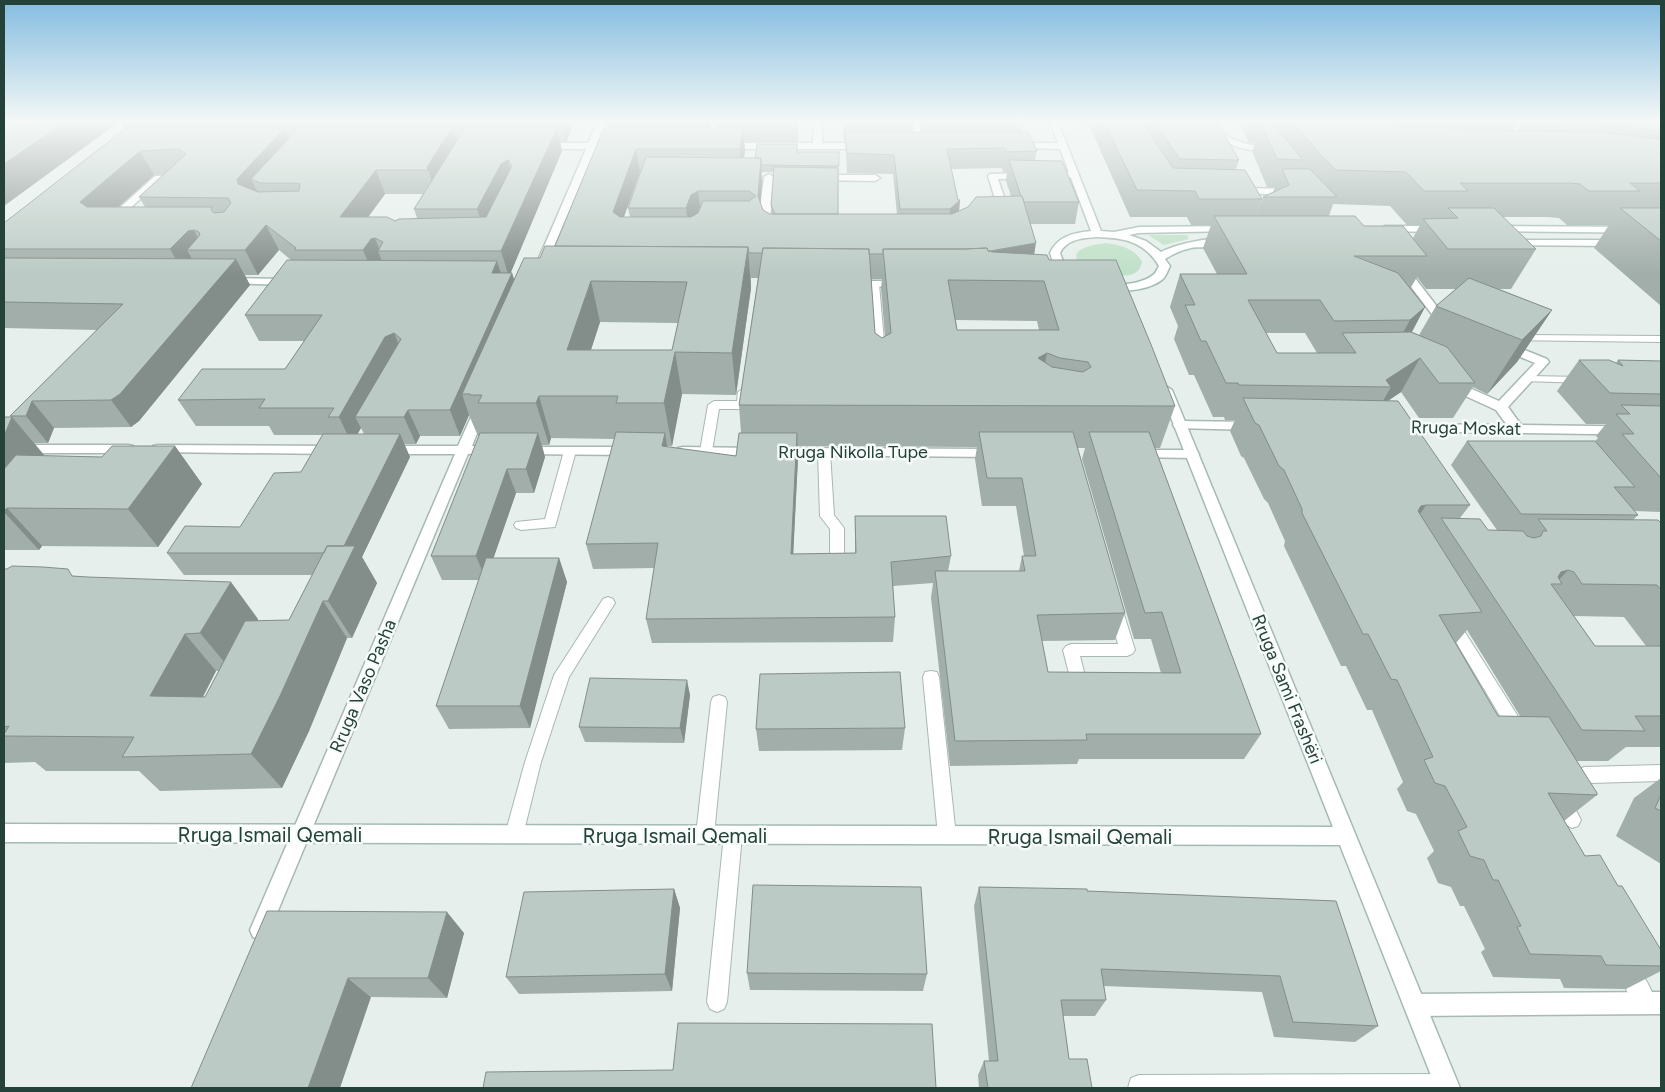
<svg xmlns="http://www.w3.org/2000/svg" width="1665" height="1092" viewBox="0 0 1665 1092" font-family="Figtree,sans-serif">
	<rect width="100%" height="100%" fill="#e6efeb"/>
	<path fill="#bfe0c8" d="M1148,235H1187L1189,239L1164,245Z
		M1106,243C1120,245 1135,248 1142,262C1138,283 1113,274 1099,270C1094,269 1085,268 1081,264C1064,249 1097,244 1106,243Z"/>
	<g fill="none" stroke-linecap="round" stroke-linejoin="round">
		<g stroke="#a8b8b2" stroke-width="2">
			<path id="lane" d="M712,122H720L715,146L711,148L707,146Z
				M911,122H919L922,148L915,146Z
				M874,281L879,284L885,353L879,356L873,353L869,284Z
				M1515,335L1661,336V342L1511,340L1510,338L1511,336Z
				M1528,376L1583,377L1589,380L1583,383L1524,381L1522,379L1524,377Z
				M744,388L750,392L748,405L742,409H719L712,451L710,454H702L700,451L708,405L714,401H737L738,392Z
				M570,447L576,451L555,527L521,530L516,528L514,525L516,522L545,519L564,451Z
				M824,448L830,452L834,515L844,528V571L842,575L837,576L832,575L830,571V529L820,516L818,452Z
				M608,597L613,599L615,603L569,677L541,762L523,835L520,841L514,843L508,841L505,835L525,762L554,675L603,599Z
				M1115,602L1120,604L1122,608L1135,650L1132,654L1127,656H1080L1086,680L1084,685L1078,687L1072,685L1063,650L1066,646L1071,644H1118L1108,608L1110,604Z
				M1451,616L1456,618L1524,726L1526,731L1524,736L1518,738L1512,736L1444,622L1446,618Z
				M931,671L937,672L939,677L956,836L953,842L947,844L941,842L938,836L923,677L925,672Z
				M719,695L725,697L727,702L714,835L711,841L705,843L699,841L696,835L711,702L713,697Z
				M1661,765V781L1590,783L1585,797L1579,799L1573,797L1570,791L1578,770L1584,767Z
				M1560,793C1570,797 1576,810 1581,820L1578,826L1572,828C1562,824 1556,811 1551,801L1554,795Z
				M733,827L739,829L742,835L727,1002L724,1009L717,1012L710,1009L707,1002L724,835L727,829Z
				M1626,958C1640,964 1651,989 1657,1003L1654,1010L1647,1013C1633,1007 1622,982 1616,968L1619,961Z
				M1447,1074L1455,1077L1458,1085L1456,1088H1128L1131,1078L1139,1075Z"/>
		</g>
		<g stroke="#a8b8b2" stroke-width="3">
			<path id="street" d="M598,122H606L597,143L603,146L595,149L546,265L541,268L537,267L536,265L586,149H542L538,146L542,143H588Z
				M814,122H822V143H864L868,146L864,149H725L721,146L725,143H813Z
				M1207,122H1215C1227,144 1251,145 1273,147L1277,150L1273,153C1247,150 1220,148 1207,122Z
				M1015,143H1063L1067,146L1063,149L1012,148V144Z
				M1074,172L1079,175L1077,177L998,179L1007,206L994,213L989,210L997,205L988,176L990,174Z
				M769,174L774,177L770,220L774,230L769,233C754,229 763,190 764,177Z
				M179,175L184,178L182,180L160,181L115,222L111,223L106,220L155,176Z
				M819,175H875L880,178L875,181L816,180L814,178Z
				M1237,188L1294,189L1299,192L1294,195L1234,193V189Z
				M1401,264L1405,265L1445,317L1455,322L1453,324L1449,325L1437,321L1396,267Z
				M1505,342L1547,359L1549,362L1508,407L1521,425L1661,427V435L1393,431L1391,428L1398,424L1507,425L1496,410L1448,388L1446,385L1452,381L1456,382L1499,401L1535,363L1501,349L1499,346L1501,343Z
				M481,404L487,408L472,446L498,447L500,450L498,453L468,454L267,937L260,940L253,937L250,930L253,923L455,454H388L383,453L381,450L383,447L388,446H458L475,408Z
				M1180,421L1252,422L1259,426L1252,430L1175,428L1173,425L1175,422Z
				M4,445H128L133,446L135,449L133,452L128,453H4Z
				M158,445L333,446L338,447L340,450L338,453L333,454L153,452L151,449L153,446Z
				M523,447H630L635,448L637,451L635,454L630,455L518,454L516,451L518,448Z
				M683,447L755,448L760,449L762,452L760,455L755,456L678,454L676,451L678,448Z
				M778,448L995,449L1000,450L1002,453L1000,456L995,457L773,455L771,452L773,449Z
				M1138,450H1192L1197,451L1199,454L1197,457L1192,458L1133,457L1131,454L1133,451Z
				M1661,992V1014L1415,1016L1407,1013L1404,1005L1407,997L1415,994Z"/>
		</g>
		<g stroke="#a4bbb3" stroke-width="3">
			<path id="secondary" d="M1050,122H1058L1101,231L1114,232L1139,227L1229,226L1233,227V231L1139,233L1129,235L1146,241L1161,252C1174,245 1218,233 1229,243C1221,250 1201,246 1191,248C1181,250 1173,254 1165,259L1170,266C1168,270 1166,276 1163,279C1141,298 1075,294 1057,271C1053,266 1052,258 1050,253C1058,236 1073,233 1091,231ZM1097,237C1124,238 1144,241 1159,266C1157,269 1156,273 1153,275C1135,290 1080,287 1066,268C1063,264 1062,257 1060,253C1067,239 1083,238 1097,237Z
				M1385,226H1437L1442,229L1437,232L1381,231L1380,229Z
				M1495,226L1661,227V233L1491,231L1490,229Z
				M1510,240H1617L1622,243L1617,246L1506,245L1505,243Z
				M229,278L291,279L296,282L291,285L225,283L224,281Z
				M852,281H901L906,284L901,287L848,286L847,284L848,282Z
				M1166,386L1172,390L1460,1088H1436L1340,845L4,842V824L1333,827L1160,390Z"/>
		</g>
		<use href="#lane" fill="#fff" fill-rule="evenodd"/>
		<use href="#street" fill="#fff" fill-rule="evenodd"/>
		<use href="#secondary" fill="#fff" fill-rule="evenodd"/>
	</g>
	<path fill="#a1aea9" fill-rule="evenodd" d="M120,122H574L566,142H560L562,151L510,273H512L514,279L555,246L609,128L608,122H711L710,128H716V122H798V142H744L745,151L744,158H755L797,152H839L838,214H897L893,174L847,173L845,142H844L842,122H914L913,132H922L920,122H1023L1022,132L1037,151L1035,160L1079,202L1075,224H1030L1034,254L1049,260L1175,406L1160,448H1155L1261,734L1244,759H1079L1077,764L950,766L931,598L933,583L893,586L895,617L893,642L652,643L646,619L654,568L593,569L586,544L615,439L551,438L549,445H542L545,457L534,493H516L493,558H559L567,582L530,728L449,729L436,706L479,580H442L431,556L479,436H478L469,415L460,436H420L416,444H404L410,457L362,557L377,583L352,638H347L309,731L282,788L160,791L139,771H46L35,762L4,763V569L74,576L258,619V621L289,620L312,575H184L167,553L240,527L301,472L323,435H274L269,426H196L178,400L285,369L304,341H259L245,315L291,260L279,250L258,275H245L250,285L139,421L131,427L54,428L48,443H34L44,455L43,456L102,457L175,446L202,484L158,547L42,546L39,550H4V417H11L10,416L97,330L4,328V223L126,128V127L124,128ZM1002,168L1003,172H1007L1006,181L1011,196L959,211L960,200H958L951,169ZM640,172H641L628,208L630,217H624ZM761,172H774L771,205L772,214H770L763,210L760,204L762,182ZM164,174L139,197L145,207H118L154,175ZM385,194H423L414,209L417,218L395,221L368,217ZM751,278H758L739,405L741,433L736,456L667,447V446H672L682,394L736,395L751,288ZM871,279H882L881,288L885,336L882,338L875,333ZM956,320L1037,321L1039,330H957ZM600,322L678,323L672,350H591ZM361,428L364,434H357ZM797,446L977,447L975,459L982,506H1016L1024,556H1022L1019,571H948L951,556L855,516V553L793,554L798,458ZM1077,448H1085L1082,459L1134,639H1151L1161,673L1048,672L1042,641L1115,640L1125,613ZM216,671H219L205,697H203Z
		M1078,122H1217L1239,160L1236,169L1262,199L1256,216L1263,197L1273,192L1275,187H1267L1252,151L1255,143L1248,142L1240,122H1518L1513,131H1518L1520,122H1661V306L1594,248L1609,225H1567L1559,218L1548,217H1502L1536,249L1511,289H1499L1552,310L1517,362L1487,394L1473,387L1453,418H1419L1401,392L1388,401L1470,505L1460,518L1488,530H1497L1451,465L1467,441H1595L1598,438L1596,436L1606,424H1586L1557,391L1579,360L1616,363L1618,360L1661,361V512L1635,511L1624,499L1638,515L1633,520L1661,523V747H1626L1608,761H1577L1597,795L1564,821L1585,856L1618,886L1661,950V971L1626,989L1564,988L1560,979L1493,977L1481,952L1485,949L1464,906H1460L1451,887L1438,883L1427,858L1434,851L1416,814L1407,811L1397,789L1403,782L1372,710H1367L1346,666H1341L1284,546L1285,541L1268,503L1264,499L1244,458L1241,456L1230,431L1235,420H1225L1224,417H1213L1194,375H1189L1174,339L1178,326L1170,307L1180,274H1217L1203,248L1211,225H1191L1187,217H1130L1089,125H1079ZM1333,204L1390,206L1407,225H1420L1413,238L1364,226L1329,216ZM1417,277L1426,289H1456L1436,306L1419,335L1412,332L1425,307L1410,289ZM1266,333H1305L1317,353H1277ZM1574,616L1624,617L1646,646H1595ZM1467,630L1520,716H1498L1456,643Z
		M690,695L684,743L585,742L579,727Z
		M905,728L902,750L759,751L756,729Z
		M1661,778V864L1616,836L1634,798Z
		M979,887L1087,891L1336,901L1378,1026L1355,1042L1274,1037L1262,992L1104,986L1106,1000L1095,1016H1063L1069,1059L1092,1088H979L978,1075L984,1061H989L974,906Z
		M674,889L680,908L672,991L519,994L506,977Z
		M267,911L464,933L447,998L371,997Z
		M747,973L927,974L923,991L750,990Z"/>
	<path fill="#838d89" d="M65,122H119L4,206V164Z
		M121,122H123L126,127L124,128Z
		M333,122H349L352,131L341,142Z
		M561,122H574L566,142Z
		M704,122H711L706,142Z
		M797,122H798V142Z
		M285,128L295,151L251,179L258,193L238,184L237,179Z
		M452,128L460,151L436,194L427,167Z
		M557,128L562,151L509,277L501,251Z
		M743,128L745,151L741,172L740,149Z
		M636,149L640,172L617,236L613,212Z
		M140,151L154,175L96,227L80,202Z
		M761,158L762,182L759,221L758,196Z
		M508,160L514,184L485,234L477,209L501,164Z
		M376,170L385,194L350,242L340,217Z
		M698,191L701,215L689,232L686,208L691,195Z
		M960,200L958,221L948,229L950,209Z
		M266,225L279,250L258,275L245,250Z
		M194,230L204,250H187L195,264L185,275L170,249L188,231Z
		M375,238L380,251H378L383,264L374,276L363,250L371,239Z
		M1036,243L1032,268L986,252Z
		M748,247L751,288L736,395L732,353Z
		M236,259L250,285L139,421L131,427L111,400Z
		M497,261L505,286L492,273Z
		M512,273L520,298L462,394L469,415L460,436L450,410Z
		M591,281L600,322L577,392L567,350Z
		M1425,307L1407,341L1391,354L1410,320Z
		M1552,310L1517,362L1487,394L1522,340Z
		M394,333L405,359L355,417L361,428L352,444L339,417L385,337Z
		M675,352L682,394L672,446L664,403Z
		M1047,353L1039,394L1038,358Z
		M1420,358L1401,392L1380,406L1391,387L1386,380Z
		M539,396L551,438L549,445L536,403Z
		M32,401L54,428L48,443L26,416Z
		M408,410L420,436L416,444L404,417Z
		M12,417L44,455L34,480L7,508L42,546L39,550L4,512V436Z
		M538,433L545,457L534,493L526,469Z
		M665,433L669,458L662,446Z
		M797,433L798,458L792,579L791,554Z
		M400,434L410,457L362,557L377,583L352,638L328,601L340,553Z
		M175,446L202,484L158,547L128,509Z
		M507,469L516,493L486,580L476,556Z
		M1426,505L1405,537L1400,538L1421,506Z
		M559,558L567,582L530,728L520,706Z
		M1568,570L1555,584H1551L1561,572Z
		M231,582L258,619L231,670L200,633Z
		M323,601L347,638L309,731L282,788L251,754Z
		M185,634L216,671L185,731L150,696Z
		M687,680L690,695L684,743L680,728Z
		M674,889L680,908L672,991L665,974Z
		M447,912L464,933L447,998L428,978Z
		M348,978L371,997L340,1088H308Z"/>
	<path fill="#bbcac4" stroke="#838d89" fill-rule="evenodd" d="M4,122H65L4,164Z
		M1104,122H1142L1173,168L1245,170L1262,199H1199L1195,191L1137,190Z
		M1154,122H1217L1239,160L1180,159Z
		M1293,122L1512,131L1599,132L1661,139V183H1630L1640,191H1589L1580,184L1569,183H1460L1468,191H1424L1406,172L1336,170L1321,155Z
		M1559,122H1661V131L1599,123Z
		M1261,125L1275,126L1303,160L1277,159Z
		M126,128H285L237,179L238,184L258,192L299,191L300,184L296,183H260L251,179L299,128H452L427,167L428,170H376L340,217H387L395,221L399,219L486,217L512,166L508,160L501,164L477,209H414L465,128H557L501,251H378L383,242L375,238L371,239L363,250H294L296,248L266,225L245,250H187L200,235L199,232L194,230L188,231L170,249H4V223ZM179,149L186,154L139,197L228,198L231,203L224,212L214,213L211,210L212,207H87L80,202L140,151Z
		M604,128H743L740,149H636L613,212L620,217H691L698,213L703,201H749L756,196L749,191H698L691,195L686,208H628L646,157L761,158L758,196L763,210L770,214H952L968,207L976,197L1022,196L1036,243L990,251H988L987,248L964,249H883V254H869V249L763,248L762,253H749L748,247L555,246Z
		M845,132H1028L1037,151L1006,152L1005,148L947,149L958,200H960L950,209H900L894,155L847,153Z
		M757,144H797V152H839V166L761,165V158H755Z
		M1009,160L1062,161L1079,202H1024L1022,196H1021Z
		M774,167L838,168V214H775L771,205Z
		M1282,169H1310L1337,197H1263L1289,185Z
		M1448,208H1494L1536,249H1448L1423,219L1458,218Z
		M1620,208H1661V241Z
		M1214,216H1355L1364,226H1403L1427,256H1354L1398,273L1425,307L1410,320L1334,321L1320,300H1248L1277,353H1356L1342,333L1411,332L1447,347L1475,383H1439L1420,358L1386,380L1391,387L1239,385L1238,383H1226L1206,341H1201L1185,305H1195L1180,274H1247Z
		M545,246L748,247L732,353L675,352L664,403H616L618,396H539L536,403H478L482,395H470V394H462L524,258H540ZM591,281L687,282L672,350H567Z
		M763,248L869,249L875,333L882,338L891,333L883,249H964L987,248L988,251L993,252L1047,255L1049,260H1116L1152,347L1175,406L739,405ZM948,280L1044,281L1059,330H957ZM1047,353L1060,358L1088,362L1091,367L1083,372L1052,367L1038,358Z
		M4,258L236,259L120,394L111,400L32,401L26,416H10L123,304L4,302Z
		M287,260L497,261L492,273H512L450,410H408L404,417H355L401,339L394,333L385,337L339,417H328L334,408H259L265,399L178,400L202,369H285L322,315H245Z
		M1469,278L1552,310L1522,340L1436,306Z
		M1579,360H1609L1623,366L1618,360L1661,361V394L1610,393Z
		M1243,398L1398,401L1470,505H1426L1421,506L1418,511L1482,612L1439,615L1498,716L1549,717L1597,793V795L1548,793L1585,856L1600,855L1618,886H1622L1661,950V966L1606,965L1601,956L1530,954L1517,927L1521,926L1498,880H1493L1484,860L1470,856L1458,831L1467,827L1445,786L1435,783L1424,760L1433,757L1397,680L1391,679L1368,634H1363L1302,513V509L1284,470L1279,466L1259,425L1255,423Z
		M1621,405L1661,406V478L1622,434H1634L1616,414H1630Z
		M4,417H12L4,436Z
		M616,432L665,433L662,446L736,456L739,433H797L791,554L856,553L855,516H946L951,556L891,562L895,617L646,619L658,543L586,544Z
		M979,432H1073L1125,613L1037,615L1048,672L1181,673L1162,612L1145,613L1089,432H1149L1261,734H1086L1087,740L955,741L935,571H1025L1022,556H1036L1022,478H987Z
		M480,433H538L526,469H507L476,556H431Z
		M323,434H400L344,546H327L324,553H167L185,526L240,527L274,473L301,472Z
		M1467,441H1595L1635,487H1614L1638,515L1521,514Z
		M112,446H175L128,509L7,508L4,511V469L16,455L102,457Z
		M1441,518L1480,519L1488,530L1523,531L1527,536L1534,538L1541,536L1543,531H1547L1538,519L1658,520L1661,523V590L1657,585L1582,584L1574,572L1568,570L1561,572L1558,577L1562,584H1551L1595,646H1661V716H1635L1645,731L1582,730Z
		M327,546H355L328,601H323L280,696L251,754L122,757L134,737L4,736V734L9,726L4,727V569H7L12,566L43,567L68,569L72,576L88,577L231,582L200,633L185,634L150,696L205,697L245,621L289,620Z
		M486,558H559L520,706H436Z
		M900,672L905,728L756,729L760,674Z
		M590,678L687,680L680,728L579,727Z
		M1661,795V811L1655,808Z
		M753,885L921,887L927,974L747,973Z
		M979,887L1087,889V891L1336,901L1378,1026L1293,1022L1280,976L1101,969L1106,1000H1061L1069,1059H1087L1092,1088H988L984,1061H998Z
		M674,889L665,974L506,977L524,892Z
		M267,911L447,912L428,978H348L308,1088H191Z
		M678,1023L932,1024L936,1088H483L486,1072L673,1070Z"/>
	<linearGradient id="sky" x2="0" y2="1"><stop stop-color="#84bce0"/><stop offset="0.44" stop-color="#f4f8f6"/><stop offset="1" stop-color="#f4f8f6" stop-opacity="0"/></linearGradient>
	<rect width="1665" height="275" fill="url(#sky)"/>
	<g text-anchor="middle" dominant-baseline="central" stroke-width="5" stroke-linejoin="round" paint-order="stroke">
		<g font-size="18" fill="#24423a" stroke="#f7fbf9">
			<text transform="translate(1466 428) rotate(1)">Rruga Moskat</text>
			<text x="853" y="452">Rruga Nikolla Tupe</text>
			<text transform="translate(363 686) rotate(-67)">Rruga Vaso Pasha</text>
			<text transform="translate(1287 689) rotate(68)">Rruga Sami Frashëri</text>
		</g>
		<g font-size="21" fill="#24423a" stroke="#f7fbf9">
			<text x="270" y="834">Rruga Ismail Qemali</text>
			<text x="675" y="835">Rruga Ismail Qemali</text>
			<text x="1080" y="836">Rruga Ismail Qemali</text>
		</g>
	</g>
	<rect width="1665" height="1092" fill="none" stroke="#24423a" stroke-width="10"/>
</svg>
